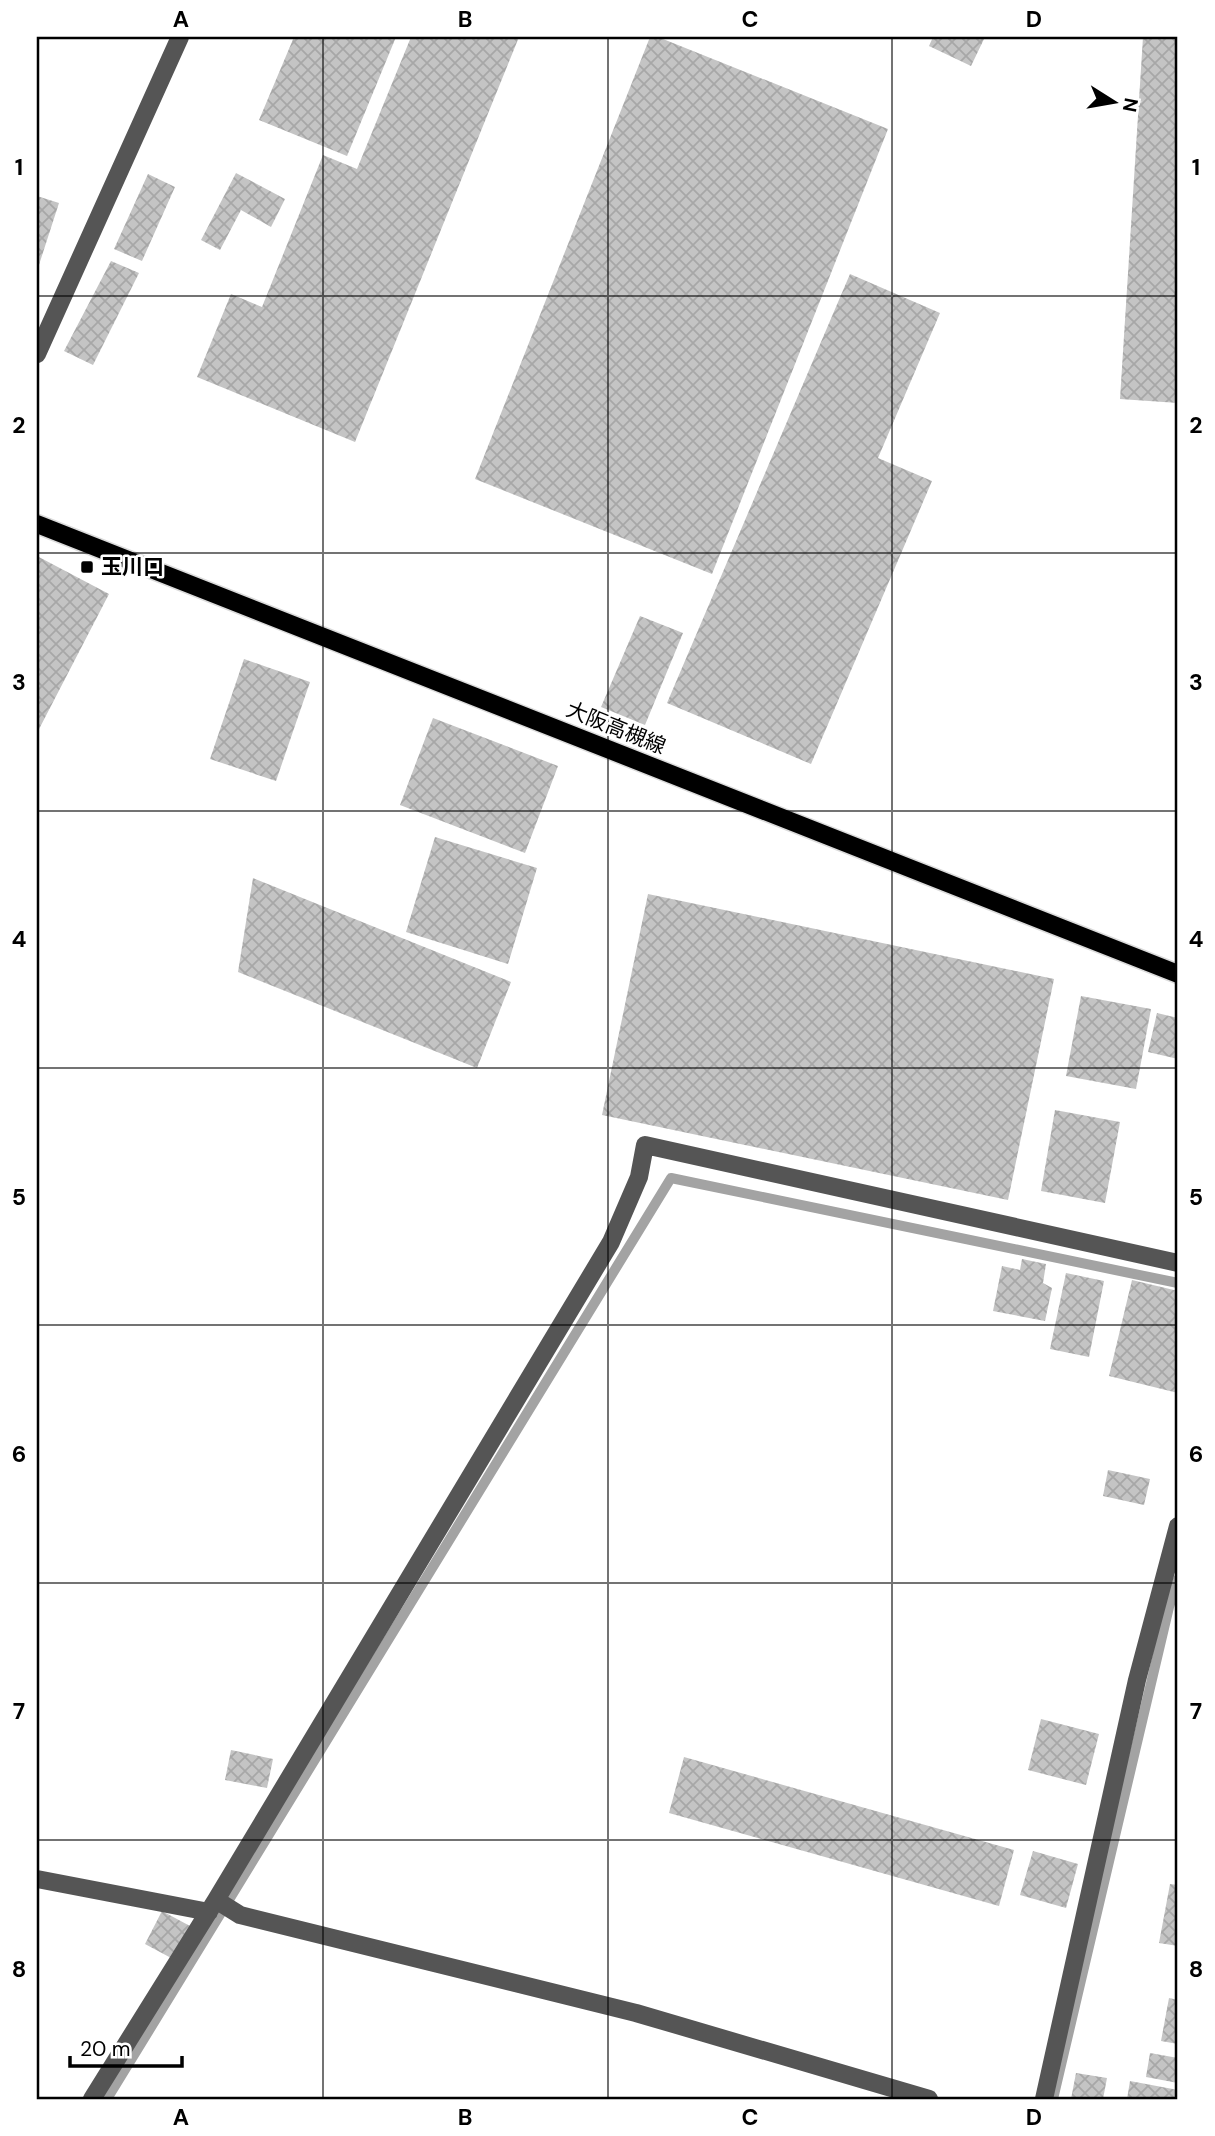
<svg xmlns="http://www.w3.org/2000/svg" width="1215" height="2136" viewBox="0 0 1215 2136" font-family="'DM Sans','Noto Sans JP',sans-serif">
	<defs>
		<pattern id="building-cross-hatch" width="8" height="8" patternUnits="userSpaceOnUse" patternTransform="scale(1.75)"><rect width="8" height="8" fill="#c4c4c4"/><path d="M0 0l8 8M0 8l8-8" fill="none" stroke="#a7a7a7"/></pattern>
	</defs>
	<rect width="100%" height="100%" fill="#fff"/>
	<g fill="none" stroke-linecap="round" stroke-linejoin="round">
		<path stroke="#a3a3a3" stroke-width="10" d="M107,2099L671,1178L1178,1283
			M1053,2099L1169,1607L1178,1579"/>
	</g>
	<path fill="url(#building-cross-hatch)" d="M294,37H396L347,156L259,120Z
		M411,37H519L355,442L197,377L231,294L262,307L323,155L357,169Z
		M650,37H658L888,129L712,574L475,479Z
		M933,37H985L971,66L929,46Z
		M1143,37H1178V403L1120,399Z
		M236,173L285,199L271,227L241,210L220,250L201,240Z
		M148,174L175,187L142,261L114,249Z
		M37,196L59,203L37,271Z
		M111,261L139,273L93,365L64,351Z
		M850,274L940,313L878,458L932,481L811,764L667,703Z
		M37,556L109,594L37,733Z
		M640,616L683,633L645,725L601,707Z
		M244,659L310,682L276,781L210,759Z
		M433,718L558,766L525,853L400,805Z
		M435,837L537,868L508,964L406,932Z
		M253,878L511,982L477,1068L238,972Z
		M648,894L1054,979L1008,1200L602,1115Z
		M1081,996L1151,1009L1136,1089L1066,1076Z
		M1157,1013L1178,1018V1059L1148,1052Z
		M1055,1110L1120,1122L1105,1203L1041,1191Z
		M1022,1259L1046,1264L1043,1283L1052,1288L1045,1321L993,1311L1002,1266L1020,1270Z
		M1066,1273L1104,1281L1089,1357L1050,1349Z
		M1132,1280L1178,1291V1393L1109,1376Z
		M1108,1470L1150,1479L1144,1505L1103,1496Z
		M1041,1719L1099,1734L1086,1785L1028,1770Z
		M231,1750L273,1759L267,1788L225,1780Z
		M684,1757L1014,1850L999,1906L669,1813Z
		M1033,1851L1078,1864L1066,1908L1020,1895Z
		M1170,1884L1178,1885V1946L1159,1943Z
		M162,1911L190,1926L173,1959L145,1944Z
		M1169,1998L1178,2000V2044L1161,2041Z
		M1150,2053L1178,2058V2083L1146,2077Z
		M1076,2073L1107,2078L1103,2099H1071Z
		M1130,2081L1178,2090L1177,2099H1127Z"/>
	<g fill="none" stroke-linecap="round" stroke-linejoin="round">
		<g stroke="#dbdbdb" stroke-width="21">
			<path id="major" d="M37,524L1178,974"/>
		</g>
		<path stroke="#555" stroke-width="18" d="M37,354L180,37
			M37,1879L209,1912
			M216,1900L240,1915L636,2013L929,2099
			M92,2099L216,1900L611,1242L639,1177L645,1145L1178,1263
			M1044,2099L1137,1680L1178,1526"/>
		<use href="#major" stroke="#000" stroke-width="18"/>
	</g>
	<path fill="none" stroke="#000" stroke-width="2" stroke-opacity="0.55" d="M323,37V2099M608,37V2099M892,37V2099M37,296H1178M37,553H1178M37,811H1178M37,1068H1178M37,1325H1178M37,1583H1178M37,1840H1178"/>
	<rect fill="#000" stroke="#fff" stroke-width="2.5" x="80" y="560" width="14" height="14" rx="3.5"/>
	<g text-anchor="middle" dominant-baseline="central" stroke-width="5" stroke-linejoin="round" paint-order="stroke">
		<g font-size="21" font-weight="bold" fill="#000" stroke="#fff" text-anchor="start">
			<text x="101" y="567">玉川口</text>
		</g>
		<g font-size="21" fill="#000" stroke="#fff">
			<text transform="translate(616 728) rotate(22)">大阪高槻線</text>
		</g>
	</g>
	<rect width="1215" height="2136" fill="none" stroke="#ffffff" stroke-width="77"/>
	<g transform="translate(1114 102) rotate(101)" stroke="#ffffff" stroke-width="5" paint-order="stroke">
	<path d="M0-5L12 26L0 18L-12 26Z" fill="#000000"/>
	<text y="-10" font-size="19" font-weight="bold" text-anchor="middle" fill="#000000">N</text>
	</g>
	<path d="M70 2056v10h112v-10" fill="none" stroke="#000000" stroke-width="3.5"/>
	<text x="80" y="2056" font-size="21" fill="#000000" stroke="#ffffff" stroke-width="5" paint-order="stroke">20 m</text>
	<rect x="38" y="38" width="1138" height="2060" fill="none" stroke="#000" stroke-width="2.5"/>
	<g font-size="23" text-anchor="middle" font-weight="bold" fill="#000">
		<text x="181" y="27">A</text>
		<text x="465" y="27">B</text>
		<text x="750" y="27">C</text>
		<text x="1034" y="27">D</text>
		<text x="19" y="175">1</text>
		<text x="1196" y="175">1</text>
		<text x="19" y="433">2</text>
		<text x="1196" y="433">2</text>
		<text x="19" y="690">3</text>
		<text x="1196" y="690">3</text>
		<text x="19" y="947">4</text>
		<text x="1196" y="947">4</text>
		<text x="19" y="1205">5</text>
		<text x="1196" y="1205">5</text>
		<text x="19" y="1462">6</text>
		<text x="1196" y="1462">6</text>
		<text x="19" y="1719">7</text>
		<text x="1196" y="1719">7</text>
		<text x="19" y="1977">8</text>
		<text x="1196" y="1977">8</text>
		<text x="181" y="2125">A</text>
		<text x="465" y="2125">B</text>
		<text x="750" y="2125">C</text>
		<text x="1034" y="2125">D</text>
	</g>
</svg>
